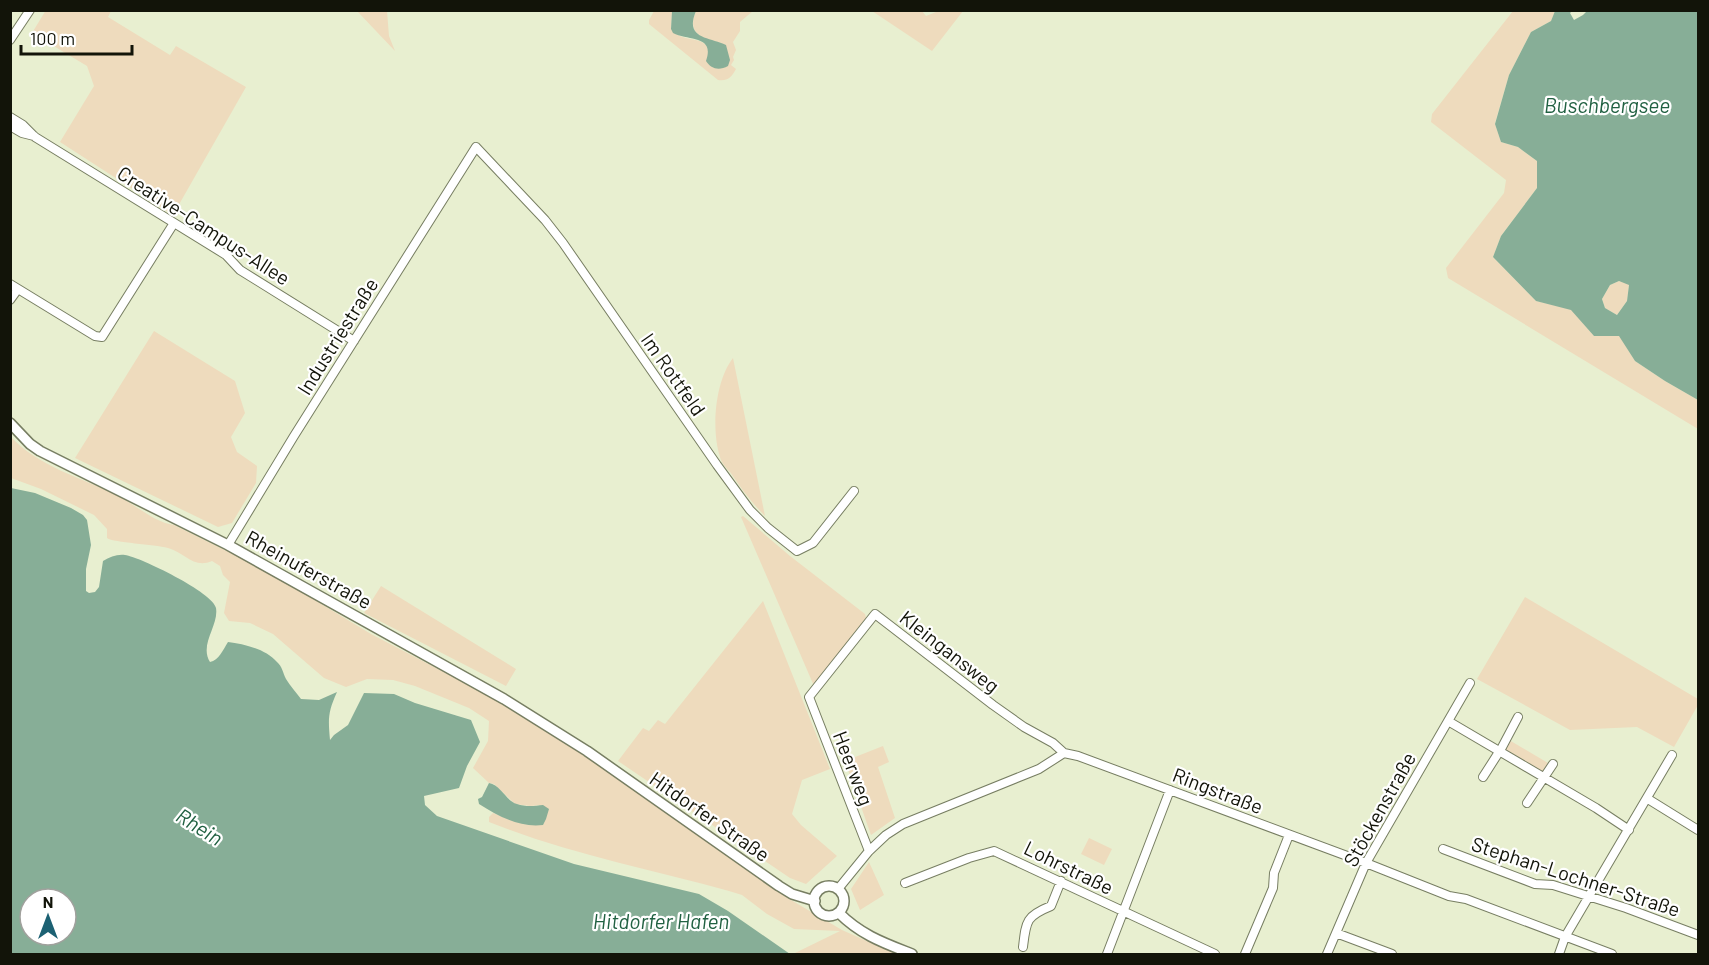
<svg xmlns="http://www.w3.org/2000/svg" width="1709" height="965" viewBox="0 0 1709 965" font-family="Barlow,sans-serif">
	<rect width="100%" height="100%" fill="#e8efd0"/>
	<path fill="#eedbbd" d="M46,10L111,11L108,17L170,55L176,46L246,87L173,215L60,142L94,86L87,66L32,33Z
		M357,11H387L389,36L395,51Z
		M654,11H672L671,29C675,32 678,36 683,37C694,41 710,39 708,54L721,43C703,39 686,34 696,11H753L740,22V31L733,42L736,50L733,57L734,60L731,65L736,69C731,78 728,81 718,80L649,24V20Z
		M872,11H922L926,16L936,12L934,11H963L932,51Z
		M1513,11H1555L1551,21L1531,32L1509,75L1495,123L1501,142L1518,147L1537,161V188L1501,236L1493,257L1536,301L1571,309L1594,336L1619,335L1635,361L1665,381L1698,400V429L1448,278L1446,268L1504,193L1506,180L1431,122L1432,114Z
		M1619,281L1629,284L1627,301L1617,315L1605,308L1602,299L1610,285Z
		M154,331L235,381L245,413L231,437L237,452L257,466L256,483L232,523L218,527L75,458Z
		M733,358L765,516C751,502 741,488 730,472C726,468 721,462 720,457C711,429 715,381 733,358Z
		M10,436C39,467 80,477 116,495C135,504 153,522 174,525L265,570L371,634L507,705L627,783L791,900L842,930L896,954H797L795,953L840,931L794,929L767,914L742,895L729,891C649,869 566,853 489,822V817L493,813L511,820L543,805L530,806L515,804L494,784L489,783L473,768L488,741L489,721L469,708L415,686L393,680L367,679L346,687L324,678L273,634L250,623L229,621L224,613L230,582L223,575L220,566L212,561C194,569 185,553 168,548C154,544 114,543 107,538V529L94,515L41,489L11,478Z
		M743,516L790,556L865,614L866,618L814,686L741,517Z
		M381,586L516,669L506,686L364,613Z
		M1525,597L1698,699V705L1674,747L1637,727L1570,730L1477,679Z
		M763,601L830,769L802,780L792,814L801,825L837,856L806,884L790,878L618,761L643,728L649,731L658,720L665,724Z
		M1509,740L1548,763L1543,772L1503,750Z
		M883,746L889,762L878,767L895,818L871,835L845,761Z
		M1089,838L1112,849L1104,865L1081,854Z
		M869,862L884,895L860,910L851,889Z"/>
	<path fill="#87ae97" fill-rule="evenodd" d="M672,11H696C684,39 709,37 726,45L730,60L728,66C719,71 711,69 706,61C715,35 689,41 673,33L671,29Z
		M1555,11H1572L1570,13L1574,20L1583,15L1587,11H1698V400L1665,381L1635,361L1619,336H1594L1571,310L1536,301L1493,257L1501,236L1537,188V161L1518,147L1501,142L1495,124L1509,75L1531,32L1551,21ZM1619,281L1629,285L1627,301L1617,315L1605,308L1602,299L1610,285Z
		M11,488L35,493L71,508L83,515L87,520L91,545L86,569V591L89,593L95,592L99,587L103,561C110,557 117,554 125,555C140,557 214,593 216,608C219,626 199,644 210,662C219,660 223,650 228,642C244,644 266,649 277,662C282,666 283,673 286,679C290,686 296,692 301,699L319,700L337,692C328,712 328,718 330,740L334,735L348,725L364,693L394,694L415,703L471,720L480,742L467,766L459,788L424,796L425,805L437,816L574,864L699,894L728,911L790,954H11ZM30,899H66V935H30Z
		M489,783C501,785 506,801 517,804C525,807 535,806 543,805L549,809L546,819L543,825C520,828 498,816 479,804L478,799L482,797Z"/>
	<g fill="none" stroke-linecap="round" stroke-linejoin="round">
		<g stroke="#777e62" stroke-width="10">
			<path id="minor" d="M10,40L30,10
				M10,117L23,125L35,137L226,255L240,270L354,341
				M10,126L22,133L34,136
				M10,284L95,336L102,337L174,223
				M10,300L18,289
				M228,545L294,436L476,147L545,220L563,243L717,465L750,510L768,528L797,551L813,543L854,491
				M1448,721L1596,808L1629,830
				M1500,751L1518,717
				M1483,777L1499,752
				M1648,799L1698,830
				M1527,803L1553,764
				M1443,849L1535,884L1553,885L1626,908L1698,935
				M869,851L809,697L875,614L993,705L1024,727L1053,743L1064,753
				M905,883L969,858L994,851L1215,954
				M838,889L869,851L886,835L903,824L1039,769L1064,753L1078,756L1366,863L1449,896L1466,899L1612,954
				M1336,933L1392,954
				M1023,947C1026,921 1026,916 1051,906L1061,881
				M1107,954L1170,790
				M1245,954L1273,888L1274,873L1289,835
				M1327,954L1366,863L1470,683
				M1559,954L1565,937L1672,755"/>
		</g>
		<g stroke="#777e62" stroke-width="12">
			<path id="tertiary" d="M10,423L30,444L40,451L228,545L504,699L587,751L779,886L792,894L815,901
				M814 901a15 15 0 1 1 30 0a15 15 0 1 1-30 0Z
				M839,913C861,935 884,943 912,954"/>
		</g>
		<use href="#minor" stroke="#fff" stroke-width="8"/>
		<use href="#tertiary" stroke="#fff" stroke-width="9"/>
	</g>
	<g text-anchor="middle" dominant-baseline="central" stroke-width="4.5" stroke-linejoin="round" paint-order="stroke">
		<g font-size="20" fill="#121409" stroke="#fff">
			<text transform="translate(204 225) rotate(33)">Creative-Campus-Allee</text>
			<text transform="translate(337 336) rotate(-58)">Industriestraße</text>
			<text transform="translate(674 374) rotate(55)">Im Rottfeld</text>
			<text transform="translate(309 569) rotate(29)">Rheinuferstraße</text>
			<text transform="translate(950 651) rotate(38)">Kleingansweg</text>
			<text transform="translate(854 768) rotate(69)">Heerweg</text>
			<text transform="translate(1218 790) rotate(21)">Ringstraße</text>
			<text transform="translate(1379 809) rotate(-61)">Stöckenstraße</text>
			<text transform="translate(710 816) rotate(35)">Hitdorfer Straße</text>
			<text transform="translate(1069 867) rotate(26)">Lohrstraße</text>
			<text transform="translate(1576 876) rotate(18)">Stephan-Lochner-Straße</text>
		</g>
		<g font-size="21" font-style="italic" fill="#216142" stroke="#fff">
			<text x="1607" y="104">Buschbergsee</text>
			<text transform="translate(200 826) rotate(32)">Rhein</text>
			<text x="661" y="920">Hitdorfer Hafen</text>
		</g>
	</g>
	<rect width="1709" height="965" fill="none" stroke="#121409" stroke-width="24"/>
	<g transform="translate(48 917)"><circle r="28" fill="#ffffff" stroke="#a0a19d" stroke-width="1.5"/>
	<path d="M0-4.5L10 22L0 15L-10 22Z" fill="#1c6173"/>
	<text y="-9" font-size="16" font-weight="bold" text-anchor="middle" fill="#121409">N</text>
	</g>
	<path d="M21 45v9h111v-9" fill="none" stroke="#121409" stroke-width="3"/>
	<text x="30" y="45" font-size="18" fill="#121409" stroke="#ffffff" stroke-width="4.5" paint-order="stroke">100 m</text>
</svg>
